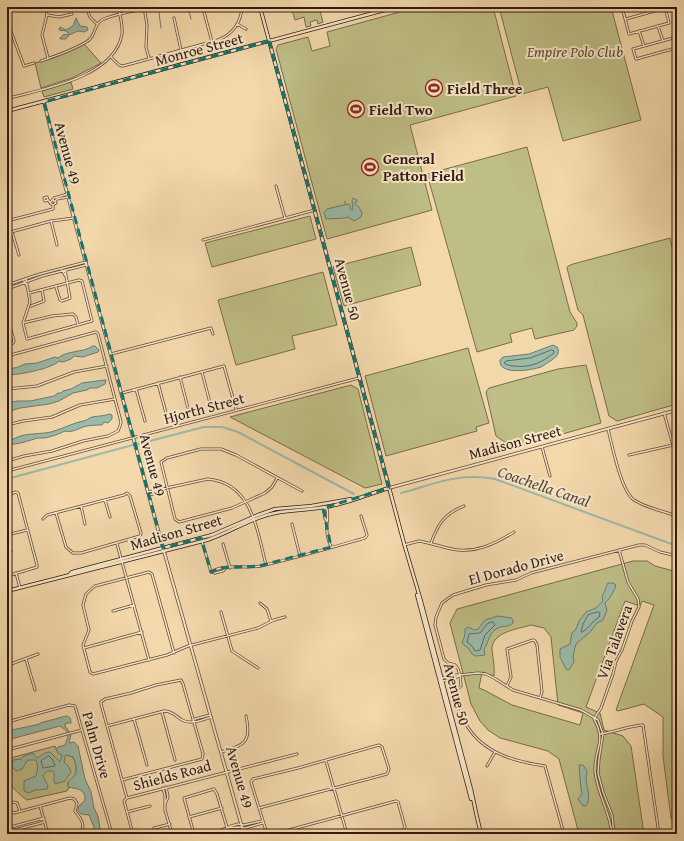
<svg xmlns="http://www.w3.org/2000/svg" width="684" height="841" viewBox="0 0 684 841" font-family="'Gentium Book Plus',serif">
	<rect width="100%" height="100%" fill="#f3d8ab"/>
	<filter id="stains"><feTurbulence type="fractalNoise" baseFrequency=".005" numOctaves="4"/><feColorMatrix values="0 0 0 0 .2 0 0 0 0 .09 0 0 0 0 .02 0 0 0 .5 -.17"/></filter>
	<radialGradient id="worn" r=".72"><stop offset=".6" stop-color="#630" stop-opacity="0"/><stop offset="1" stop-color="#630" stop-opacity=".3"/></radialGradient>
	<path fill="#bfbe86" stroke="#786c4c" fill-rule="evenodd" d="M291,7H319L323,22L318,24L317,20L310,22L311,26L306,27L304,17L295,20Z
		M418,7H493L516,96L410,125L432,210L327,239L276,49L278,45L308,37L312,51L330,46L327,32Z
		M499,7H611L641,120L563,141L548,87L522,94Z
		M84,44L101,63L72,78L41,88L35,63L53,58Z
		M71,82L73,89L44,97L42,91Z
		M527,147L570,312L577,323V326L574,330L535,339L532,328L510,334L512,342L477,352L427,174Z
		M310,216L316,239L212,267L205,243Z
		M670,238L677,266V404L617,421L609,416L583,315L578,310L567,268L568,266L573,264Z
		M411,247L421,285L344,306L333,267Z
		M323,272L337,325L292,336L295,349L236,365L218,300Z
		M468,348L489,423L476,427L477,431L386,456L365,376Z
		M586,365L601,423L510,449L508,444L496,436L486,392L489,388L558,369Z
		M351,385L358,389L382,484L365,488L230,417Z
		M633,561H647L655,566L677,572V830L671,818L663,756V717L644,704L618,711L616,710L654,605L642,601L640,606L625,601L586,707L600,713L604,730L623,736L631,746L644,834H579L559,759L548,751L500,738L488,730L480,721L471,704L450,623L457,609ZM531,625L544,628L551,637L558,705L583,713L580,725L512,705L484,690L479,688L482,672L494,676C495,667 493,659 492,650C491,632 518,629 531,625Z
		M55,746L57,751L66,755L73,757L76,765V775L68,782V787L69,788L67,791L27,800C9,787 7,781 7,759Z"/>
	<path fill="#9bbaa9" stroke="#717a6c" d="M76,18L80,26L87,27L88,30L84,32L78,31L69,35L66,39H60V38L63,35L69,34L66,31L59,30L60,27L66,30L73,26Z
		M353,198L357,200V202H355V204L359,207L362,213L361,217L354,221L348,217L345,218L326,219L324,212L327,209L348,204L350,205L351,210H353L352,200Z
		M553,345L557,347C558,348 559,351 558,353C558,356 554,358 552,360C548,362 545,365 541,367C532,370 498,376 500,360L503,357L529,354Z
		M93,346H95L99,350L98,352L83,357L74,356L71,359L63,362L59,361C52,369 17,375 7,375V371L10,369L18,367L25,364L37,363L55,357L58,358C68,350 82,353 93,346Z
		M104,380H106L105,384L97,388H90L87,390L73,393L59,401L49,404L20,408L7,412L8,408L7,403L17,401H30L54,396L58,393H61L63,391L71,389L82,383Z
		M110,414L112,415V419L108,423L104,422L102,425C96,425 90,425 83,427C78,429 71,433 65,431C59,434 51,437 44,438C42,438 40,438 38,438C30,440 18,445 10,444L7,447V441H10C23,432 36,435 51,432C62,429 73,423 83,421C87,421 88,418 92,417C98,416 104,416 110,414Z
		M608,583H613L616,585C614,592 610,598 605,603L607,610L603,620L597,623L590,632L576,644L573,656L574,662L569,670L566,669L560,657V649L570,644L572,633L576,629L579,621L586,612L596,608L603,601L602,597Z
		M498,616L511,618L513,620V623C508,628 504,625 498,628C489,632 489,642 484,649L485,655L476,656L472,654L469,649L462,643L465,635V629L468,627L474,630L478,629L485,620Z
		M66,716C70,716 71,719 71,723H66L65,726L71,734L69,743L74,742L78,746L85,779L91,792L94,808L98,816L101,834H93L94,827L89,815L81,814L78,811V807L85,800C86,788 76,789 68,787V782C78,774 78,769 73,757L67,755L65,756L64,762L69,767L71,772L65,781L55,784L54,781V773L52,771C48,770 44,773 43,776L48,786L47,789L35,790L29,793L24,791V781L36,776L38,767L36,760H28L22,769L16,771L12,767L13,760L21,759L24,756L33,753L37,758C41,756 45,752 50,752L60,762L62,755L58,753L56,749L58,747L65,745C69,734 70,733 60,726L7,740V731L40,724V723Z
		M579,765H583L587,771C587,773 586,775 586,778C586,786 592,800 586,806H583L578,799L582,794C580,784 580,775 579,765Z"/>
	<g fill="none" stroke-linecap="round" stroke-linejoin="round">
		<path stroke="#666a5d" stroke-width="1" d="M552,350L554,351V353C541,363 530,368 514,366C510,366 507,365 504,363L506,361L530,358Z
			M598,612L600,613L599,617C593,621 589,627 583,632H581L583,624L588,615Z
			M493,622L495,625L485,635L480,650L475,651L472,646L467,642L469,634L480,633L487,624Z
			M49,756L53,760L55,766L43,768L41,761Z"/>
		<path stroke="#717a6c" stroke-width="1" d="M161,7L159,13L161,28
			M188,7L191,19
			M345,201V205"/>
		<path stroke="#9bbaa9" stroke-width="2" d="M138,444L204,427H222L238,432L354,494
			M7,479L133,445
			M401,493C434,484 460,472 495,479L677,546"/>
		<g stroke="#624a38" stroke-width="3">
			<path id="minor" d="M45,7L47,15L42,35L48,58
				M86,7L90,17L97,24
				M144,7L147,25L146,47L149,58
				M622,7L629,34L669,23L665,7
				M7,10L19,7
				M47,15L59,17L72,14
				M174,18L181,50
				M626,19L665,8
				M7,21L24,66L34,63
				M237,24L246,29
				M658,26L663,41
				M639,31L644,46
				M673,38L676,48L636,59L633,49Z
				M212,42L204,12L206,9L215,7
				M111,57L119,65L123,66L218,40C233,34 241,22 242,7
				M41,61C55,56 77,49 89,40C96,34 94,24 102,20C114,14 132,12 144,8
				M7,92L10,101
				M9,98C44,89 115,77 122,34C123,25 120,16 118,7
				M276,186L285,218
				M48,200L47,197L44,198L45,201L48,200L50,202
				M53,200L56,203L53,205L50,203L54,198L68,194
				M55,201L57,199L68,197
				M7,221L53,209V205
				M51,221L57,245
				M12,232L19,255
				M7,233L51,221L74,218
				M203,240L315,210
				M62,270L66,277
				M26,279L30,302L23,323L27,339L92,321L82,281L79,280L29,293
				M24,281L28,288
				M7,285L40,274L86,262
				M56,287L60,300L62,301L70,298L65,270
				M7,289L42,276L86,265
				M31,306L44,301L42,290
				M7,323L11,330L14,341L13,343L7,345
				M23,323L52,316L73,314L76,317L78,325
				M111,354L211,328L213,334
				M7,356L96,332L98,334L121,422L120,426L118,431L108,436L83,441L52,451L24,456L7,461
				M202,372L210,403
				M180,377L188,408
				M158,383L166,413
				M7,389L37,386L74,372L107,366
				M136,389L145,421
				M122,393L224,366L236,409
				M7,425L23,421L52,417L80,405L115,399
				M608,429C612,445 621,491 634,500C646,508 663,511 677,516
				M673,445L677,444
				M542,447L550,476
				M629,455L673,445L664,413
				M7,471L359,378
				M277,478L272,487L265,493L232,508L179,522L175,519L161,462L167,458L201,449H221L236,455L302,491
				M148,492L208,479C252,483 257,530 266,565
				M7,495L16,492L18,493L37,565V567L34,568L7,576
				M149,495L160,492L161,490
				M105,500L110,517
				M81,506L85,524
				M325,508L327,509C329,517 326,523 327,532C327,537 329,542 331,547
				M325,508L324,510L325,519L327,521
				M43,519L47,515L124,495L127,493L130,496L141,533L140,536L81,553H73L66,547L56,513
				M292,524L300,556
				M7,535L27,530
				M7,538L11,551
				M201,538L211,572C225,563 244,569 261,566C296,558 330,548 365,538L367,535L361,516
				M431,543C438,524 444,514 464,506
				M117,544L149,660
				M223,544L230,568
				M404,545L419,541L424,542C433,544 442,547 452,549C474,554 495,544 514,532
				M212,572L215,573L223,571L226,568
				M16,573L20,588
				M260,603L267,609L271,621
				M113,611L134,605
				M221,612L232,651L258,668
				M84,648L142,632
				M174,653L152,574L149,572L95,586L86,594L83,605L89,630L83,645L90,672L93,674L167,655L188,646L258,628L274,620L285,617
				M26,659L35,690
				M7,664H11L38,654
				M460,675L458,669L455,665L448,663L444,659L435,625L436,617L442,603L453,595L486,585L516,580L531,573L639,545H645L660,552L677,556
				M441,679L450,675H460
				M442,681L449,680H452L460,675
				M507,686L511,677L507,649L533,640L535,641L537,645L542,692L540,698
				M7,688L9,697
				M162,712L175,760
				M134,719L147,765
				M594,719L601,708L613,674L616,661L622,650L632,621L639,607L638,599L628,582L619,550
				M594,719C607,742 594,749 595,771C597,793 610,812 612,834
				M193,721L195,719L210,715
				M7,722L69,705L75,706L112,834
				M107,726L164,711C173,711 175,716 182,720C191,725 202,720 211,717
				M600,734C615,732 628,726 643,725L659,834
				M7,750L82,730
				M221,752C244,746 252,742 246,716
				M326,761L347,834
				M487,766L495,752
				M122,780L202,759L203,754L183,684L181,680L156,685L131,693L105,699L101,702V704L127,798
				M163,788L165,796V810L172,834
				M7,801L9,810L14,813L70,798L74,799L77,803L75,811C79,817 85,822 82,830L72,834
				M8,804L13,802L17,803L20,811
				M165,804L168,797L166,787
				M40,806L48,834
				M259,808L387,774L389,769L382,747L379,745L298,768L253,779L251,782L267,834
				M127,812L150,806
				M189,817L222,808
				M7,828L44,818
				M154,828L170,824
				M227,828L238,827L245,828L263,823
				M7,832L45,822
				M133,834L124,801L127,798L297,754
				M194,834L184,798L214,789L217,794L229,834
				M208,834L227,828L231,826L238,824L244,825L262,821
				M274,834L396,801L398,802L405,827L403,830L386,834
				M564,834L545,766C510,761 478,751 462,717C458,710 452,698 457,691C458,689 459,688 461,686L460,675L478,673L486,674L494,678L513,690L581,710L598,720L603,734L599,759L598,773L603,792L612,815L614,834"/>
		</g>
		<g stroke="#624a38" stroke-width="3.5">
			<path id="tertiary" d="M44,102L57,156L163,548L244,834
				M389,488L677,410"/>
		</g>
		<g stroke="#311a11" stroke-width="4">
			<path id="secondary" d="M260,7L405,547L421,601L471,789L477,817
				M7,111L396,7
				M69,575L72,572L212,535L258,515L275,509L311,506L351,499
				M7,591L207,540C228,533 246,521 267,515C285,509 305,511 325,507C347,504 368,494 389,488
				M417,595L471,799
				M477,817L481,834"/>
		</g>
		<use href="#minor" stroke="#f7e6c8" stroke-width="1.5"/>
		<use href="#tertiary" stroke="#f7e6c8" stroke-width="2"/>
		<use href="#secondary" stroke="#f7e6c8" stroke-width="2.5"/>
	</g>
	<path fill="none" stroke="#0f766e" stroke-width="3" stroke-dasharray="8 5" stroke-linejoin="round" d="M269,41L389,488L323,508L331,547L259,566L222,568L211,572L201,538L163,548L44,102Z"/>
	<defs>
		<g id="stadium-ring" transform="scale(0.9)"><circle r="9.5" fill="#f7e6c8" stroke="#8f2418" stroke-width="1.5"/><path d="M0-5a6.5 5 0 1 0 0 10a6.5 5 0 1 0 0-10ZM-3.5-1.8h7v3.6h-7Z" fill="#8f2418"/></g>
	</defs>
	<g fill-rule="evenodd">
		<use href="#stadium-ring" x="434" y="88"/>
		<use href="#stadium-ring" x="356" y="109"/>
		<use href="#stadium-ring" x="370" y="167"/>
	</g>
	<g text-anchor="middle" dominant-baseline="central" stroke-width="4" stroke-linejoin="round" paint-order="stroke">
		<g font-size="15" fill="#311a11" stroke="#f7e6c8">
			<text transform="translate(199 49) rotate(-15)">Monroe Street</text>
			<text transform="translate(68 153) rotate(75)">Avenue 49</text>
			<text transform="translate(348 289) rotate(75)">Avenue 50</text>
			<text transform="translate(204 408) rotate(-15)">Hjorth Street</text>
			<text transform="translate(515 442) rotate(-15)">Madison Street</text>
			<text transform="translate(153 465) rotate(75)">Avenue 49</text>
			<text transform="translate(176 532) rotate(-16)">Madison Street</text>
			<text transform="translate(516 567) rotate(-15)">El Dorado Drive</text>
			<text transform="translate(614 642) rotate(-70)">Via Talavera</text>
			<text transform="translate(457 694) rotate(75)">Avenue 50</text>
			<text transform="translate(97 745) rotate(74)">Palm Drive</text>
			<text transform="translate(172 775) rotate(-15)">Shields Road</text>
			<text transform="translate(240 777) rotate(74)">Avenue 49</text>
		</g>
		<g font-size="15" font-style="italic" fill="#5c4b34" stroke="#f7e6c8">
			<text x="575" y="51">Empire Polo Club</text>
		</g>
		<g font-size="15" font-weight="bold" fill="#311a11" stroke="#f7e6c8" text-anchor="start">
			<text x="447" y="88">Field Three</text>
			<text x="369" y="109">Field Two</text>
			<text x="383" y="158">General<tspan x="383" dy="17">Patton Field</tspan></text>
		</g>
		<g font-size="16" font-style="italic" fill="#514a3f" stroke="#f7e6c8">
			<text transform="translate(544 486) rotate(19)">Coachella Canal</text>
		</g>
	</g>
	<rect width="684" height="841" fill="none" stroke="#f3d8ab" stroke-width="24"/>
	<rect x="8" y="8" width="668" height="825" fill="none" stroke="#311a11" stroke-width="2"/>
	<rect x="12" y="12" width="660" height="817" fill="none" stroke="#311a11"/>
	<rect width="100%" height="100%" filter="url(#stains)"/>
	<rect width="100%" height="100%" fill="url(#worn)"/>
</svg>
